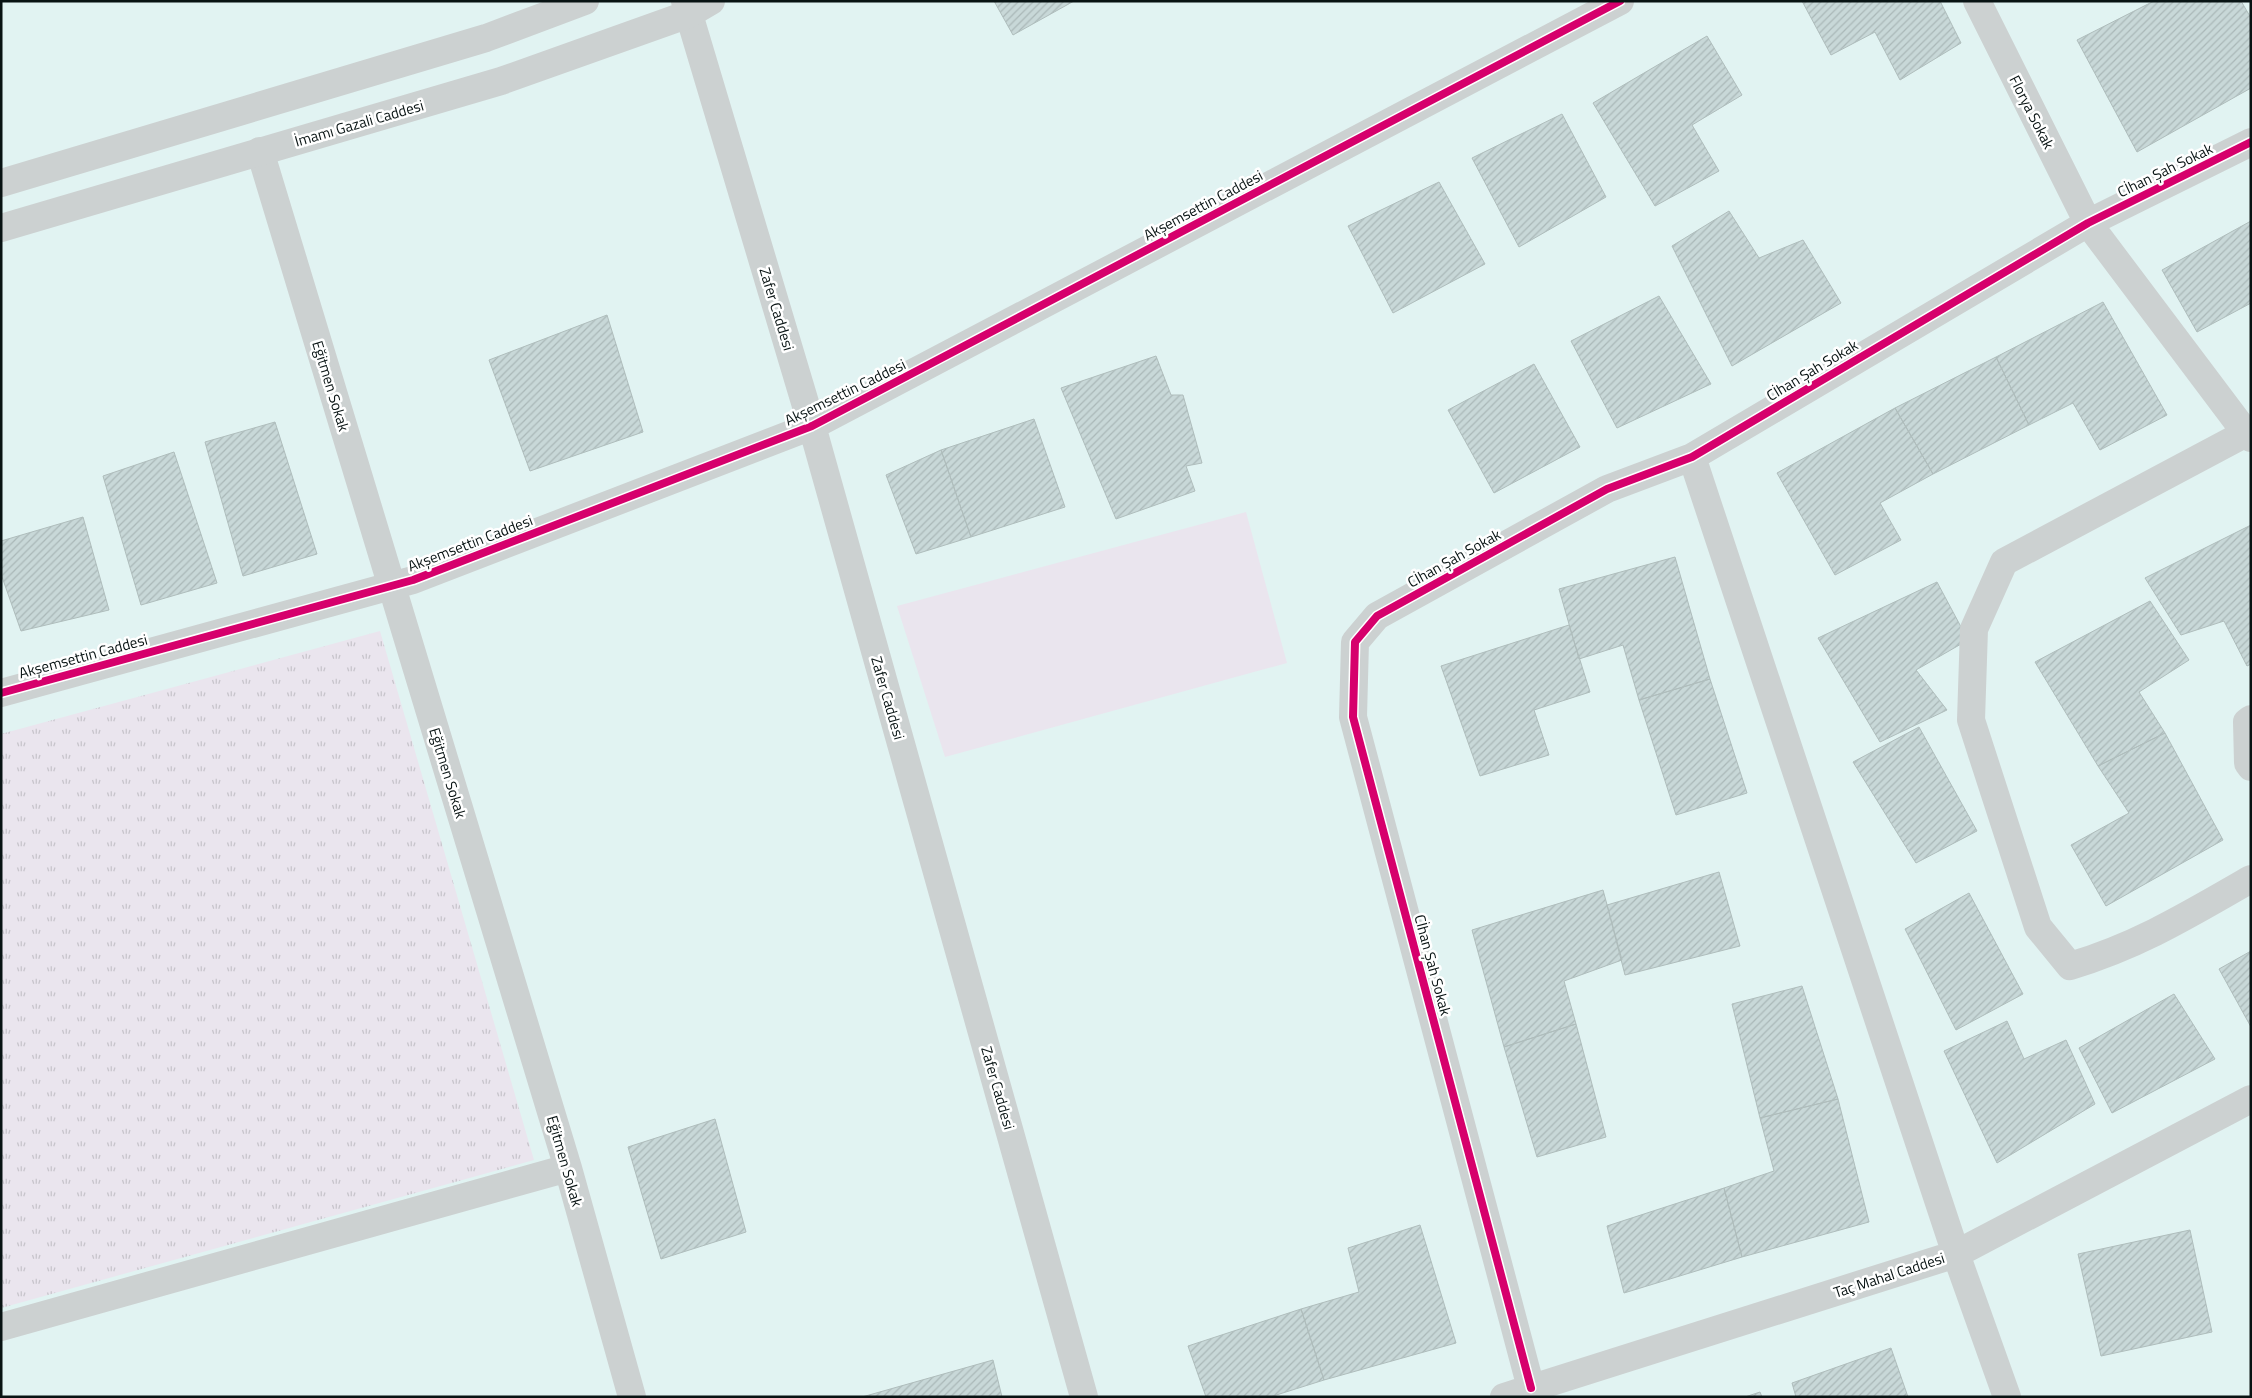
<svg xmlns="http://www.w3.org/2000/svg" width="2252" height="1398" viewBox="0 0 2252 1398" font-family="'Titillium Web',sans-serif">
	<defs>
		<pattern id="park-tufts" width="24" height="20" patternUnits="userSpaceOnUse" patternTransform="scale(1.25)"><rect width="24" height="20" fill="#eae5ee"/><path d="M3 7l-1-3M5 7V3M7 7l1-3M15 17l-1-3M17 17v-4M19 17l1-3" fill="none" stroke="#c7c4cb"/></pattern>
		<pattern id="building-hatch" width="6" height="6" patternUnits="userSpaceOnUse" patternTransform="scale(1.25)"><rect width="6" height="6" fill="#c8d8d8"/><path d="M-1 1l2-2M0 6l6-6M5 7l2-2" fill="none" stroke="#aab8b8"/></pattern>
	</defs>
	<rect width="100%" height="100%" fill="#e1f3f2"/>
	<path fill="url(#park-tufts)" d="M380,631L534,1160L1,1308V734Z"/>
	<path fill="#eae5ee" d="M1246,512L1287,663L945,757L897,606Z"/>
	<path fill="url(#building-hatch)" stroke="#afbdbc" d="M994,1H1074L1013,35Z
		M1802,1H1940L1961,43L1900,80L1875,32L1831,55Z
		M2154,1H2241L2251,18V88L2137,152L2077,40Z
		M1707,36L1742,95L1692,125L1719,171L1655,206L1593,103Z
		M1562,114L1606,197L1519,247L1472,158Z
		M1439,182L1485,264L1393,313L1348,226Z
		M1729,211L1759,258L1803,240L1841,303L1732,366L1672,246Z
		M2251,221V303L2197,332L2162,270Z
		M1659,296L1711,384L1617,428L1571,341Z
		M2103,302L2167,415L2100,450L2073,403L2029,425L1996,357Z
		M607,315L643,432L530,471L489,360Z
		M1156,356L1171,395H1183L1202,463L1186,466L1195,491L1116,519L1061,388Z
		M1996,357L2029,425L1933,474L1895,408Z
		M1534,364L1580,447L1494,493L1448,410Z
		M1895,408L1933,474L1880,503L1901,540L1835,575L1777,473Z
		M1034,419L1065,507L971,537L941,450Z
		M275,422L317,554L243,576L205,442Z
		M941,450L971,537L916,554L886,475Z
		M174,452L217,583L141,605L103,476Z
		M83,517L109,610L21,631L1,574V541Z
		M2251,525V664L2247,666L2224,621L2181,635L2145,578Z
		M1675,557L1710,679L1639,700L1623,645L1579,659L1559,589Z
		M1937,582L1968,640L1916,670L1947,710L1880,742L1818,638Z
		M2150,601L2189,660L2139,692L2165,733L2098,766L2035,662Z
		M1569,625L1590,692L1534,710L1549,755L1480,776L1441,666Z
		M1710,679L1747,793L1676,815L1639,700Z
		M1919,727L1977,831L1916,863L1853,762Z
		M2165,733L2223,840L2106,906L2071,845L2129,813L2098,766Z
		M1719,872L1740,946L1625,975L1607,905Z
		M1603,890L1622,960L1564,981L1576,1024L1504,1047L1472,930Z
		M1969,893L2023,994L1956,1030L1905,929Z
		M2251,951V1027L2219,969Z
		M1802,986L1838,1099L1760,1118L1732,1004Z
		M2174,994L2215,1059L2112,1113L2079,1048Z
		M2007,1021L2024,1059L2066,1040L2095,1104L1997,1163L1944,1051Z
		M1576,1024L1606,1137L1537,1157L1504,1047Z
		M1838,1099L1869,1222L1742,1257L1724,1188L1774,1171L1760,1118Z
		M715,1119L746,1232L661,1259L628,1147Z
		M1724,1188L1742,1257L1624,1293L1607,1226Z
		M1420,1225L1456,1343L1324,1380L1301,1309L1359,1292L1348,1248Z
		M2190,1230L2212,1332L2101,1356L2078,1254Z
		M1301,1309L1324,1380L1270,1397H1206L1188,1346Z
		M1891,1348L1908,1397H1796L1792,1383Z
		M993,1360L1002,1397H862Z
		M1760,1392L1762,1397H1745Z"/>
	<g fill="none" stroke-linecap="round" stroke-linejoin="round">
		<path stroke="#ccd1d1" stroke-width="28" d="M685,1L812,426L1084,1397
			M1977,1L2088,223L2246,433
			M260,151L568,1168L632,1397
			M2251,438L2246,433L2004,562L1974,629L1971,720L2038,927L2070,966C2138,946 2190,914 2251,879
			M1692,457L1956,1254L2007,1397
			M1,693L413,580L812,426L1620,1
			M2251,719L2247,722L2248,763L2251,767
			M1,1327L568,1168
			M1531,1388L1353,717L1355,642L1377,616L1607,489L1692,457L2088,223L2251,142
			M1504,1397L1956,1254L2251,1099"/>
		<path stroke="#ccd1d1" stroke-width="28" d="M1,183L486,38L585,1
			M1,228L501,81L689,14L711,1"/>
		<g stroke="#fff" stroke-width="11">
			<path id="cycleway" d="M1,693L413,580L812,426L1620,1
				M1531,1388L1353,717L1355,642L1377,616L1607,489L1692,457L2088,223L2251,142"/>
		</g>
		<use href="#cycleway" stroke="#d6006c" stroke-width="8"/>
	</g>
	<g text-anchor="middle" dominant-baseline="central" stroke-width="5" stroke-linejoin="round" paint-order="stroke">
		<g font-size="15" fill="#081313" stroke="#fff">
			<text transform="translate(2032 112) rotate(63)">Florya Sokak</text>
			<text transform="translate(359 123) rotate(-16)">İmamı Gazali Caddesi</text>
			<text transform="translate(2165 170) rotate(-26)">Cİhan Şah Sokak</text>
			<text transform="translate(1203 205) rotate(-28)">Akşemsettin Caddesi</text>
			<text transform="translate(777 309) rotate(73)">Zafer Caddesi</text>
			<text transform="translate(1812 370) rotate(-31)">Cİhan Şah Sokak</text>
			<text transform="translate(331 386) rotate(73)">Eğitmen Sokak</text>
			<text transform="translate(845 392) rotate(-26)">Akşemsettin Caddesi</text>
			<text transform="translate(470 543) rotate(-21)">Akşemsettin Caddesi</text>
			<text transform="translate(1454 558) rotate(-29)">Cİhan Şah Sokak</text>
			<text transform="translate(83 656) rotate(-15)">Akşemsettin Caddesi</text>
			<text transform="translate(888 698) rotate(74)">Zafer Caddesi</text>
			<text transform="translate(448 773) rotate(73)">Eğitmen Sokak</text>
			<text transform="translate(1433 965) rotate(75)">Cİhan Şah Sokak</text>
			<text transform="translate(998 1088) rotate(74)">Zafer Caddesi</text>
			<text transform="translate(565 1161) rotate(74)">Eğitmen Sokak</text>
			<text transform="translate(1889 1275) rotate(-18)">Taç Mahal Caddesi</text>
		</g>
	</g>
	<rect width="2252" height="1398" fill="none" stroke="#081313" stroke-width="5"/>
</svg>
